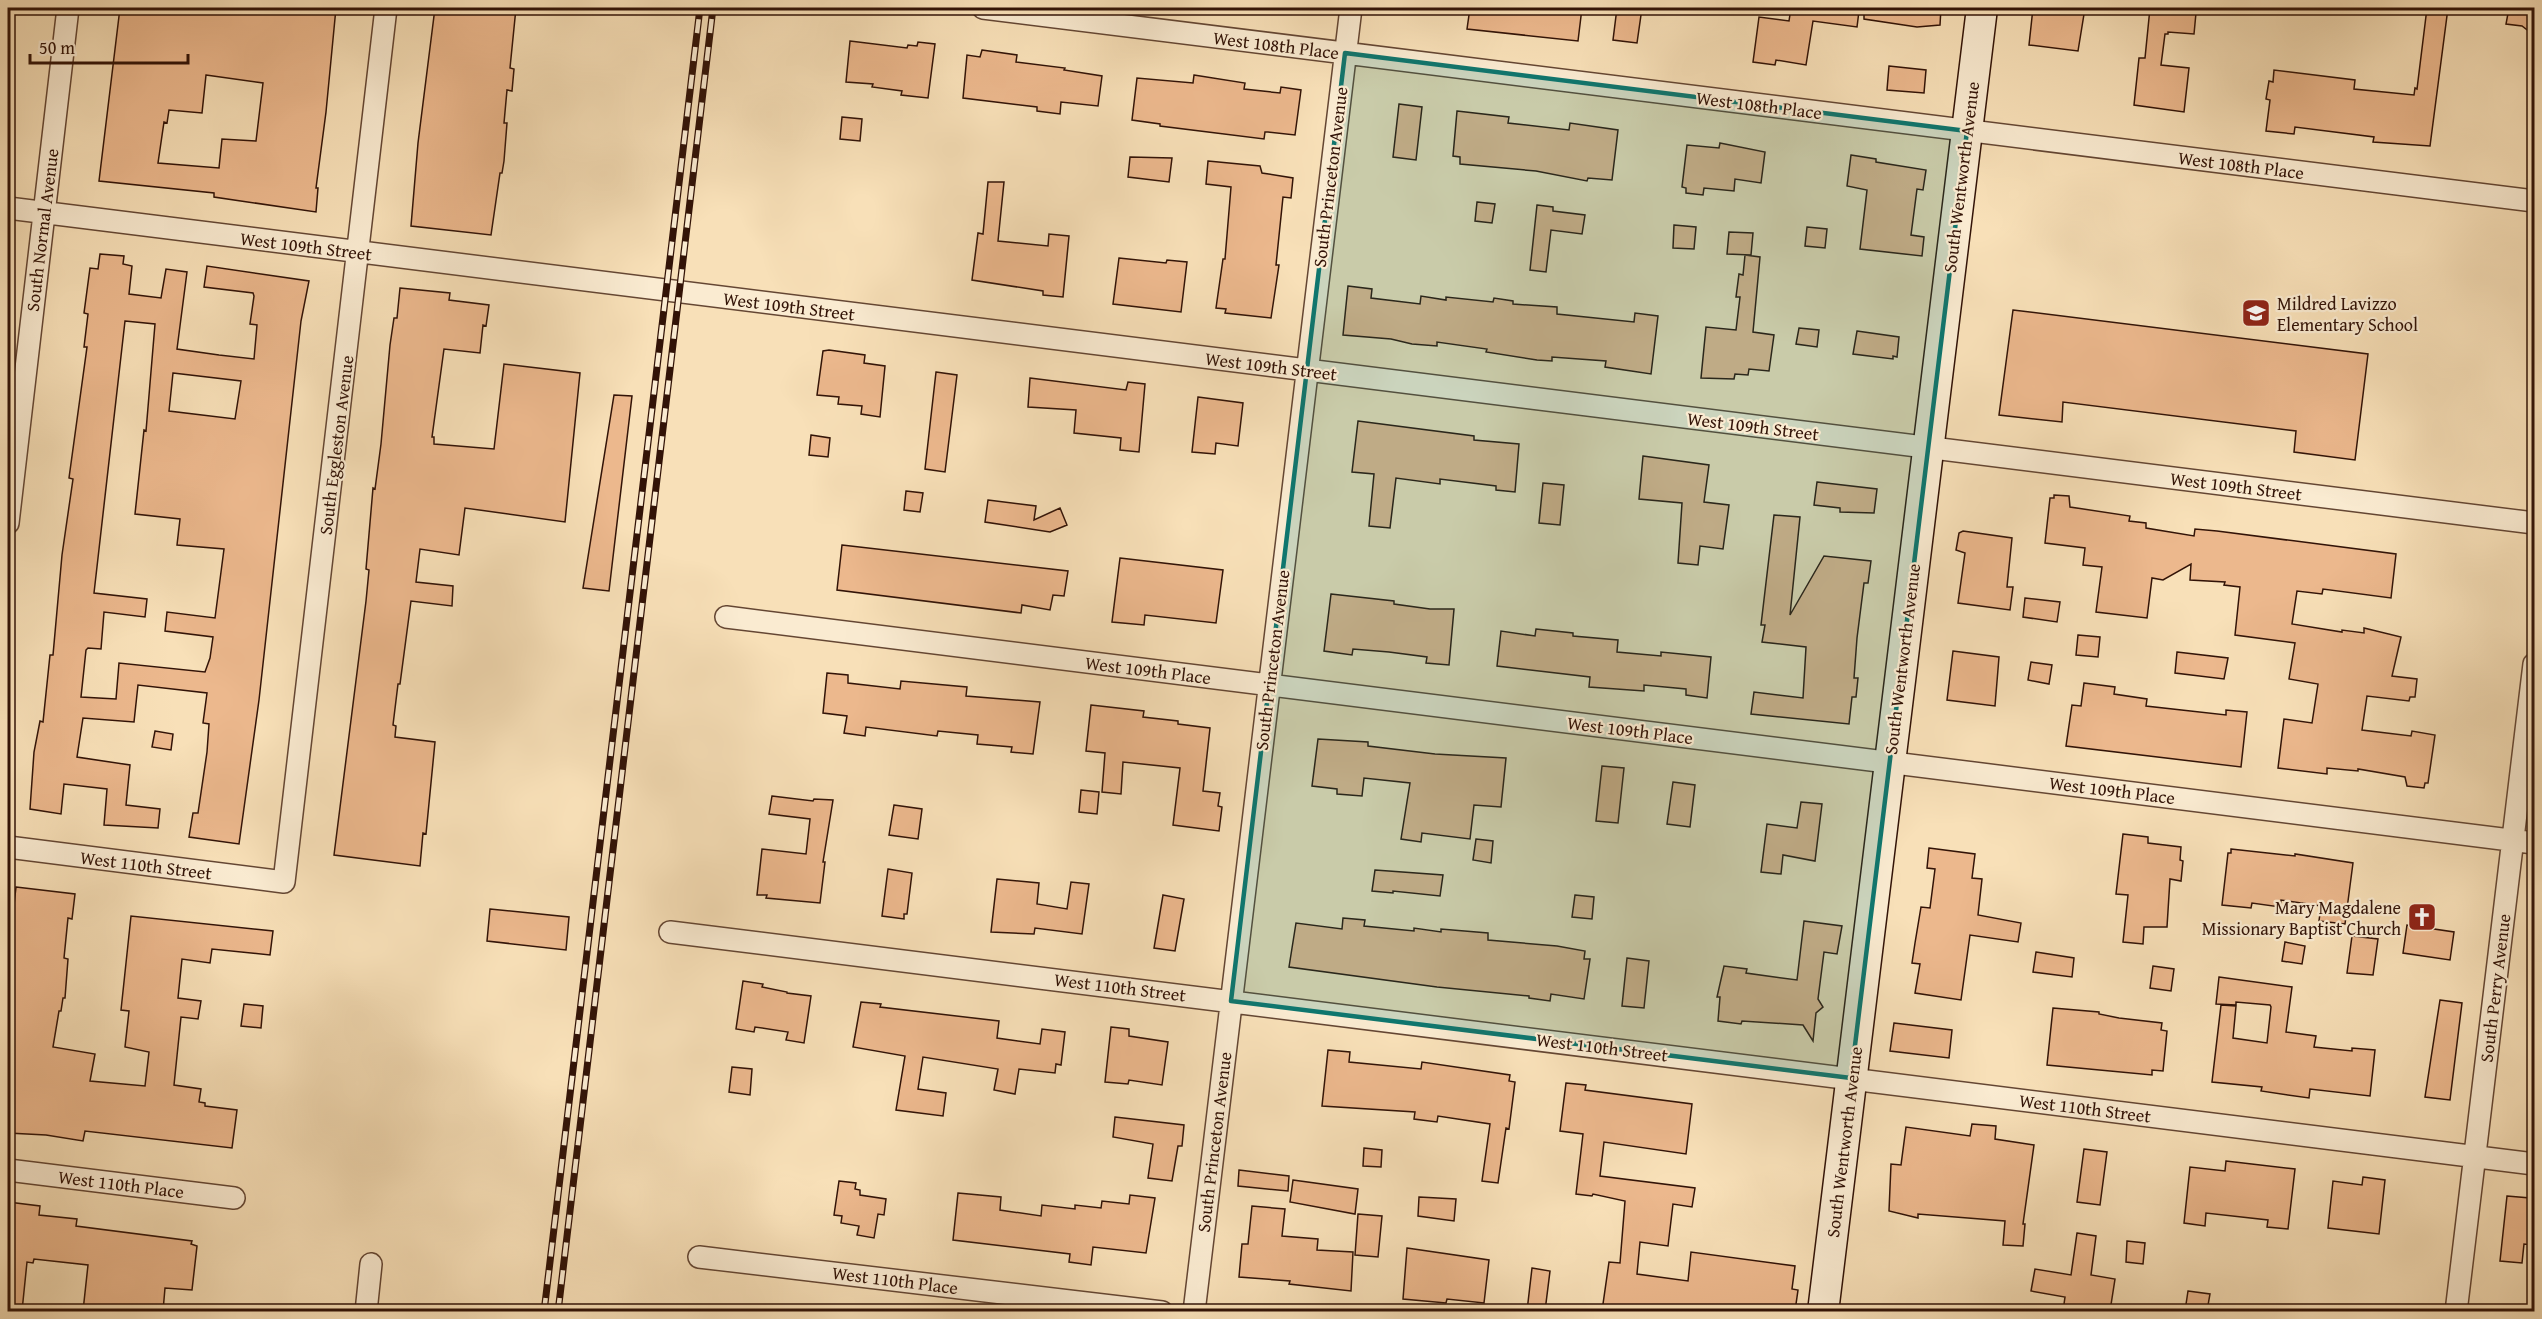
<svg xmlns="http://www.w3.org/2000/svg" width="2542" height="1319" viewBox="0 0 2542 1319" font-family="'Gentium Book Plus',serif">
	<rect width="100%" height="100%" fill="#f8e0b8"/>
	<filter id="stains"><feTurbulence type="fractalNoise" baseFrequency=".00333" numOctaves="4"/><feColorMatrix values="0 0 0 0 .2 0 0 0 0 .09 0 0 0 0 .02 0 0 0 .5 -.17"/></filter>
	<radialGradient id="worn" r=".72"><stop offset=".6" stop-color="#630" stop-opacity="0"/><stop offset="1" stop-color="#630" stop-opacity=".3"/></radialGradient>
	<path fill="#ecb88d" stroke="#321307" stroke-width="1.5" fill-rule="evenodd" d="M120,8H336L326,112L316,188H318L316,212L214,197V193L99,181ZM206,75L263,83L256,141L222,139L219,168L158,163L164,122L167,123L169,110L202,113Z
		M435,8H516L510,68L514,69L512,91L507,90L504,123H507L504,161L502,173H500L491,235L411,226L418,143Z
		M1470,8H1582L1578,41L1467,29Z
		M1617,8H1642L1637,43L1613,40Z
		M1791,8H1836L1859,11L1857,27L1813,21L1806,65L1776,60L1775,65L1753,62L1759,17L1789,21Z
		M1864,8H1941L1940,25L1917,27L1864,19Z
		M2033,8H2085L2078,51L2029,45Z
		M2150,8L2196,13L2194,34L2168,32V34H2165L2161,65L2189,68L2184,112L2134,105L2139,58H2145Z
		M2427,8H2448L2430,146L2373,142L2374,137L2295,127L2294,134L2266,131L2270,100L2266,99L2269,81L2273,82L2274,70L2355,80L2354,89L2414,95L2415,88L2417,89Z
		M2509,8H2535V36L2522,26L2506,24Z
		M850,41L907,48L908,45L917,46L918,42L935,44L928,98L901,95L902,91L872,87L873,84L846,82Z
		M982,50L1017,55L1016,62L1065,68L1064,70L1102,76L1098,106L1061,102L1060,114L1037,111V107L963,98L967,55L980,57Z
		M1889,66L1926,70L1924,93L1887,90Z
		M1194,75L1245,83L1244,89L1280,93L1281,87L1301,90L1295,135L1268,132H1265L1264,139L1160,126V124L1132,120L1137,78L1193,83Z
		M1399,104L1422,107L1416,160L1393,157Z
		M1457,111L1509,117L1508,123L1569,130L1570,123L1618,130L1612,180L1588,178L1587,181L1536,171L1460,164V157L1453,156Z
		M842,117L862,119L860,141L840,139Z
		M1720,143L1765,152L1761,183L1735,179L1734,191L1704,188L1703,195L1686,193V188L1682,187L1687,145L1719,148Z
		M1851,155L1876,159V162L1926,170L1923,190L1917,189L1911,235L1924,237L1922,256L1860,249L1867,190L1847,186Z
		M1130,157L1172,158L1169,182L1128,177Z
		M1208,161L1260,166L1262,173L1293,178L1291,198L1283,197L1276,265H1279L1271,318L1225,313L1226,309L1216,308L1223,259H1225L1231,187L1206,184Z
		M988,182H1004L998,241L1048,246L1049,234L1069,236L1063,297L1043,295V291L972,280L978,233L983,234Z
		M1477,202L1495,204L1492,223L1475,221Z
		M1537,205L1553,207V211L1585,215L1582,234L1551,230L1546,272L1530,270Z
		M1674,225L1696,227L1694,249L1673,248Z
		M1807,227L1827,229L1825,248L1805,246Z
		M1729,232L1753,233L1751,255L1727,254Z
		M100,254L124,256L123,264L132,266L129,294L161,298L166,269L187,272L177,349L219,355L254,359L257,325L250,324L254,296L253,293L204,287L207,266L309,281L301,321L259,700L239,844L189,837L193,813H198L207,752L209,724L203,723L207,693L138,685L134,722L83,718L77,757L130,765L126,805L160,809L158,828L104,825L107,789L64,784L61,814L30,809L34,752L40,721L43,722L50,655H53L62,555L73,479L69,478L87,347H84L88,314L84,313L90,268L98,269ZM125,321L155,324L146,431L144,430L135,514L180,519L177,545L224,549L215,618L167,612L165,631L213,637L210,658L205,672L119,663L116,699L81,697L86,650L88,648L101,649L104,612L145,617L147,599L94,593ZM173,373L241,381L235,419L169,411Z
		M1745,255L1760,257L1753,332L1774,335L1769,371L1749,369L1748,375L1735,374L1734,379L1701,378L1706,327L1736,330L1740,297H1736L1739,274L1743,275Z
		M1119,258L1166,263L1167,260L1187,262L1181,312L1113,304Z
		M1348,286L1372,289L1371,298L1420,304L1421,296L1446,300V297L1493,302L1494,298L1513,301V304L1557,307V314L1634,322L1635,313L1658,316L1651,374L1605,367L1606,361L1552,357V361L1537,360L1486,352L1487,349L1437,342V346L1412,344L1391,339L1343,335Z
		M400,288L450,293L449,300L489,305L486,326L483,325L480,353L444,349L432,437H434V444L494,449L504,364L580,373L565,522L465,508L459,555L420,549L416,582L453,586L452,606L411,601L400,684H398L393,725L396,726L395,737L435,742L426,834L423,833L420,866L334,855L366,601L369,570L366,569L373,488L375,489L381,444L390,345L394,318H397Z
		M2013,310L2368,354L2355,460L2294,452L2296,431L2063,402L2062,422L1999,415Z
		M1799,328L1819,330L1817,347L1796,344Z
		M1857,331L1899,337L1897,357L1893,356V359L1853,354Z
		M829,350L865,355L864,363L885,366L880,417L861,414L862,406L838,404L839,397L817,395L823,351Z
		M936,372L957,375L945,472L925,469Z
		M1030,378L1126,390L1128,382L1145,384L1139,452L1120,450L1121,438L1074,433L1076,410L1028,407Z
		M614,395L632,396L609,591L583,588Z
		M1198,397L1243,403L1238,446L1216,443L1215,454L1192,452Z
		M1358,421L1474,436V440L1519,444L1515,492L1496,490V486L1440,479V484L1396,478L1390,528L1369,526L1374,474L1352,472Z
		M811,435L830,438L828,457L809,455Z
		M1643,456L1709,465L1704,502L1729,505L1723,549L1700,546L1698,565L1678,563L1682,503L1639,499Z
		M1817,482L1877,489L1874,513L1840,512V508L1814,505Z
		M1543,483L1564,485L1560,525L1539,523Z
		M906,491L923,493L920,512L904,510Z
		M2054,495L2069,496L2070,507L2130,516L2129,521L2146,523V528L2194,536L2195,529L2217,531L2396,554L2391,598L2323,589L2322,594L2297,591L2292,624L2342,632V630L2364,633V628L2401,637L2392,676L2417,679L2415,697H2410L2409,701L2367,696L2362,730L2411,736L2412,731L2435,735L2428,783H2425L2424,788L2407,786L2405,777L2358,769V771L2327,768V774L2278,768L2284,719L2312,723L2318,684L2289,679L2295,643L2235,635L2240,587L2224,585L2225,582L2190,580L2191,564L2163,580L2152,578L2147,618L2096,612L2102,567L2083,565L2085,548L2045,543L2050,498H2054Z
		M988,500L1036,506L1034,520L1060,508L1067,525L1050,532L985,522Z
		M1774,515L1800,517L1790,615L1824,556L1871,561L1868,583H1864L1857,638L1854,678H1858L1856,697H1852L1849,724L1751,714L1754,692L1803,698L1806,647L1762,642L1765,625H1761Z
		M1963,531L2012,538L2007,587H2013L2010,610L1958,603L1965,553L1956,550L1959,533Z
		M842,545L1068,571L1064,596L1053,595L1050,610L1022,605L1021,613L837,590Z
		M1120,558L1223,570L1216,623L1145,615L1144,625L1112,622Z
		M1331,594L1394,601V604L1430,609H1454L1449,665L1426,663L1427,657L1389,652L1353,649L1352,655L1324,651Z
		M2025,598L2060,602L2057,622L2023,617Z
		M1536,629L1573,633V636L1618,640L1617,652L1661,656V652L1711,657L1707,698L1686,695V689L1644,685V691L1589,687L1590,677L1497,666L1501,631L1535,636Z
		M2078,635L2100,637L2098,657L2076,655Z
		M1953,651L1999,657L1995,706L1947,700Z
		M2177,652L2228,658L2224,679L2175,673Z
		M2031,662L2052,665L2049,684L2028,680Z
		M827,673L848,675V683L900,689L901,681L967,687L966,696L1040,702L1033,754L1011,752L1012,747L977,744L978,735L938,731L937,736L866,727L865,736L844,733L847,716L823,713Z
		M2084,683L2115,687L2114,694L2147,699L2146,706L2226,715V710L2247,712L2241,767L2066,746L2072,705L2081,706Z
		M1091,705L1144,711L1143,717L1178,721V724L1210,728L1203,791L1220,793L1218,806L1222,807L1219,831L1173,825L1180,768L1123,762L1121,794L1102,792L1105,753L1086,751Z
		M155,731L173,734L171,750L152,747Z
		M1318,739L1368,742V746L1435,754L1506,758L1501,807L1474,805L1470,839L1422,833L1421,842L1401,839L1410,783L1364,778L1362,796L1337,794V789L1312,786Z
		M1602,766L1624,768L1618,823L1596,821Z
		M1673,782L1695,785L1690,827L1667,824Z
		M1081,790L1099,792L1097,814L1079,812Z
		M772,796L813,801L814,799L833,800L823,862H825L820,903L766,898L767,895H757L762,849L806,854L810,819L769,814Z
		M1801,802L1822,804L1815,861L1783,855L1781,874L1761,872L1767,824L1797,828Z
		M894,805L922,809L918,839L889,835Z
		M2123,834L2148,837V843L2181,847L2180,860L2183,861L2181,881L2170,879L2167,927H2144L2143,944L2123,942L2128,895L2116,894Z
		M1476,839L1493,841L1491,863L1473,860Z
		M1929,848L1975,854L1972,878L1982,879L1978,915L2021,923L2018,942L1970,935L1961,1000L1915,993L1920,964L1912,963L1915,943L1921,907L1930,908L1935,869L1927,868Z
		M2231,849L2295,856V854L2353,863L2345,924L2319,921L2321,906L2281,900L2280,907L2252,903L2251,908L2222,905L2228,853H2231Z
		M888,869L912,873L907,914H904V919L882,916Z
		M1375,870L1443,875L1440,896L1393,891V893L1372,891Z
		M997,879L1039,883L1037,904L1067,909L1071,882L1089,884L1082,934L1035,928L1034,934L991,932Z
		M16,887L75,894L72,919L68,918L64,958L68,959L65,998H63L61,1011H59L53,1047L95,1054L90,1081L145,1086L149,1052L125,1047L129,1011L121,1010L131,916L273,931L270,955L212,949L210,963L182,959L178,998L201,1001L198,1019L181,1017L174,1085L201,1089L199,1102L205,1103V1106L237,1110L232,1148L85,1131L83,1141L46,1135L8,1133V978L10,979L14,940H10Z
		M1163,895L1184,899L1175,951L1154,948Z
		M1575,895L1594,897L1592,919L1572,917Z
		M490,909L569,917L566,950L487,941Z
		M1343,918L1365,920L1364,926L1414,931V928L1441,932V929L1488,933V940L1557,946L1585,951L1584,959H1590L1584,999L1551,994L1550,1001L1529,998V996L1437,987L1289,967L1296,923L1342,929Z
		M1804,921L1842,926L1837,954L1824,952L1818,999L1823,1007L1816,1013L1813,1041L1803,1025L1742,1021L1741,1024L1718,1021L1720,997H1717L1724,966L1747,969L1746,973L1797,980Z
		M2407,925L2454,932L2450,960L2403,953Z
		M2352,936L2378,939L2373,975L2347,973Z
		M2285,942L2305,946L2302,964L2282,961Z
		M2036,952L2074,958L2072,977L2033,972Z
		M1627,958L1649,961L1644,1008L1622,1006Z
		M2153,966L2174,969L2171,991L2150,988Z
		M2219,977L2292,987L2286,1032L2316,1036L2314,1047L2352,1051V1048L2375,1050L2370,1096L2310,1089L2309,1098L2261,1091L2262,1087L2212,1082L2221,1005L2236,1006L2233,1038L2267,1043L2271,1007L2270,1005L2236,1002V1005L2216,1004Z
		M743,981L763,984L762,987L787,992V993L811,996L804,1043L786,1040L788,1032L755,1027L754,1032L736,1029Z
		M2440,1000L2462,1003L2450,1100L2425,1097Z
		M861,1002L881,1004L880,1007L999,1021L997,1038L1040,1044L1042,1029L1065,1032L1061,1065L1056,1064L1055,1073L1019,1069L1015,1094L994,1090L998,1069L923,1057L918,1089L946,1093L943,1116L896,1110L905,1056L853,1047Z
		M244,1004L263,1006L261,1028L241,1026Z
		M2053,1008L2099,1012V1014L2119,1018L2162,1023L2161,1030L2167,1031L2163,1071L2152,1070V1075L2047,1065Z
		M1894,1023L1952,1030L1949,1058L1890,1051Z
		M1111,1027L1129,1029V1036L1168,1042L1162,1085L1129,1080L1128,1084L1105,1082Z
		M1328,1050L1350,1052L1349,1062L1421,1069L1422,1062L1510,1075L1509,1081L1515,1082L1509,1129L1506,1128L1498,1183L1482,1181L1490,1124L1438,1116L1437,1122L1414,1119L1415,1112L1322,1106Z
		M732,1067L752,1069L750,1095L729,1092Z
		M1566,1083L1586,1085L1585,1090L1692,1104L1686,1154L1604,1142L1600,1176L1695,1188L1692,1207L1673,1204L1668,1246L1640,1242L1637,1274L1688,1281L1691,1252L1795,1266L1792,1289L1798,1290L1795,1311H1602L1609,1262L1620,1263L1625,1201L1593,1194L1592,1196L1576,1194L1583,1134L1560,1131Z
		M1115,1117L1184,1125L1182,1146H1178L1172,1181L1148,1178L1153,1144L1113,1137Z
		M1972,1124L1996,1126L1995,1139L2034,1145L2023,1224H2025L2023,1246L2003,1245L2005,1221L1918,1214V1218L1889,1211L1891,1164L1901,1165L1906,1127L1970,1136Z
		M1364,1148L1382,1150L1381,1167L1363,1166Z
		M2084,1149L2107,1152L2100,1205L2077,1202Z
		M2226,1161L2295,1169L2288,1229L2267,1227L2268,1220L2206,1213L2205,1226L2184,1223L2190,1167L2225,1171Z
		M1239,1170L1289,1176L1288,1191L1238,1186Z
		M2363,1177L2385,1180L2379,1234L2328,1228L2333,1181L2362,1185Z
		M1293,1180L1358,1189L1355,1214L1290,1202Z
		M839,1181L856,1183L855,1189L860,1190V1195L886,1199L884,1215L878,1214L874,1238L857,1235L859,1226L841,1223L842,1216L834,1215Z
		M958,1193L1001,1197L1000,1210L1041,1216L1042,1205L1075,1209V1205L1101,1208L1102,1201L1129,1204L1130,1195L1155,1198L1146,1253L1093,1247L1091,1265L1069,1262L1070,1254L953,1240Z
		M2507,1196L2530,1198L2528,1217L2535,1218L2533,1245L2524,1244L2522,1263L2500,1261Z
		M1419,1197L1456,1199L1454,1221L1418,1216Z
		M8,1202L40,1206L39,1215L77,1219L76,1226L192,1241L191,1244L197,1246L192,1290L165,1288L163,1311H83L88,1265L34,1259L33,1263L27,1262L22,1311H8Z
		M1252,1206L1285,1209L1282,1236L1318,1239L1317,1250L1353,1252L1351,1291L1289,1284L1290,1281L1239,1277L1242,1244H1248Z
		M1358,1214L1382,1216L1378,1257L1355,1255Z
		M2077,1233L2096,1236L2091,1275L2115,1279L2110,1311H2063L2065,1297L2031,1291L2035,1269L2071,1275Z
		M2127,1241L2145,1243L2143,1264L2126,1262Z
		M1407,1248L1489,1260L1484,1303L1447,1299L1446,1303L1403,1299Z
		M1532,1268L1550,1271L1545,1311H1527Z
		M2188,1291L2210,1294L2207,1311H2185Z"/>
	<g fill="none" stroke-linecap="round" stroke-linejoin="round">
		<g stroke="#644633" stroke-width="24">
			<path id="street" d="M983,8L2534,201
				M8,208L2534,523
				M8,523L68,8
				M726,617L2534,843
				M8,847L284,882L386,8
				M670,932L2534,1164
				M8,1170L234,1198
				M699,1257L1162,1312
				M366,1312L371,1264
				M1194,1312L1351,8
				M2456,1312L2534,664"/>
		</g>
		<g stroke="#321307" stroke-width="33">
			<path id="secondary" d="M1823,1312L1982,8"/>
		</g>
		<use href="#street" stroke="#faebd1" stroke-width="21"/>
		<use href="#secondary" stroke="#faebd1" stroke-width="30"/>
		<g stroke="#321307" stroke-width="7">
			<path id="rail" d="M544,1312L700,8
				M558,1312L713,8"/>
		</g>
		<use href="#rail" stroke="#faebd1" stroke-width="4.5" stroke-dasharray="14" stroke-linecap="butt"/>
	</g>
	<path fill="#0f766e" fill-opacity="0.2" stroke="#0f766e" stroke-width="4.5" stroke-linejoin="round" d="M1345,53L1967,131L1851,1078L1231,1001Z"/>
	<defs>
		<g id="school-square" transform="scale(1.5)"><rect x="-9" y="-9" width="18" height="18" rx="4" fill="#8f2418" stroke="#faebd1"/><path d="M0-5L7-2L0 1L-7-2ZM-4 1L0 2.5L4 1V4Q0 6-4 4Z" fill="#fff"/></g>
		<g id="church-square" transform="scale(1.5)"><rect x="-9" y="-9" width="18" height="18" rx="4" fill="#8f2418" stroke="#faebd1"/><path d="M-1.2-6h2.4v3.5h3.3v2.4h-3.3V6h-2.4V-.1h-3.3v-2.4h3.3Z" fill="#fff"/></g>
	</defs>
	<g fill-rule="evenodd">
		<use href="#school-square" x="2256" y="313"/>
		<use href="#church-square" x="2422" y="917"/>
	</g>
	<g text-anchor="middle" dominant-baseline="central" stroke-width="4.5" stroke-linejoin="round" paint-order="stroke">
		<g font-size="18" fill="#321307" stroke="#faebd1">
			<text transform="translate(1276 45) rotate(7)">West 108th Place</text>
			<text transform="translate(1759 105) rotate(7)">West 108th Place</text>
			<text transform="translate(2241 165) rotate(7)">West 108th Place</text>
			<text transform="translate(1330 177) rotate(-83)">South Princeton Avenue</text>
			<text transform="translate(1961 177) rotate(-83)">South Wentworth Avenue</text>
			<text transform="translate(42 230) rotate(-83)">South Normal Avenue</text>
			<text transform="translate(306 246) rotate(7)">West 109th Street</text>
			<text transform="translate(789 306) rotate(7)">West 109th Street</text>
			<text transform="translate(1271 366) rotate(7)">West 109th Street</text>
			<text transform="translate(1753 426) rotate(7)">West 109th Street</text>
			<text transform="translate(336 445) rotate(-83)">South Eggleston Avenue</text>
			<text transform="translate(2236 486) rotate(7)">West 109th Street</text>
			<text transform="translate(1902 659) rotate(-83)">South Wentworth Avenue</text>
			<text transform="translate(1272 660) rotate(-83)">South Princeton Avenue</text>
			<text transform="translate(1148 670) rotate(7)">West 109th Place</text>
			<text transform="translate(1630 730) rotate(7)">West 109th Place</text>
			<text transform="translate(2112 790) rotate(7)">West 109th Place</text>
			<text transform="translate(146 865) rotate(7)">West 110th Street</text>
			<text transform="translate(1120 987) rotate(7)">West 110th Street</text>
			<text transform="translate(2495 988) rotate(-83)">South Perry Avenue</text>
			<text transform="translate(1602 1047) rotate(7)">West 110th Street</text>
			<text transform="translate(2085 1108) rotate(7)">West 110th Street</text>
			<text transform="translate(1214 1142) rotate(-83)">South Princeton Avenue</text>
			<text transform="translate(1844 1142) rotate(-83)">South Wentworth Avenue</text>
			<text transform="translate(121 1184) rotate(7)">West 110th Place</text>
			<text transform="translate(895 1280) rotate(7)">West 110th Place</text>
		</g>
		<g font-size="18" fill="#321307" stroke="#faebd1" text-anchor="start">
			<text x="2277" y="303">Mildred Lavizzo<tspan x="2277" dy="21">Elementary School</tspan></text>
			<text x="2401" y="907" text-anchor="end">Mary Magdalene<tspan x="2401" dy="21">Missionary Baptist Church</tspan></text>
		</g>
	</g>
	<rect width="2542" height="1319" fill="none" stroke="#f8e0b8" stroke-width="30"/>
	<rect x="9" y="9" width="2524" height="1301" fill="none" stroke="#321307" stroke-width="3"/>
	<rect x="15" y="15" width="2512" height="1289" fill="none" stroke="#321307" stroke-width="1.5"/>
	<path d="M30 54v9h158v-9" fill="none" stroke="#321307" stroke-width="3"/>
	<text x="39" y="54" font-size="18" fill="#321307" stroke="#faebd1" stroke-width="4.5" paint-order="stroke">50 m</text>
	<rect width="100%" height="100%" filter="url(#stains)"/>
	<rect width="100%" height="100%" fill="url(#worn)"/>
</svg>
